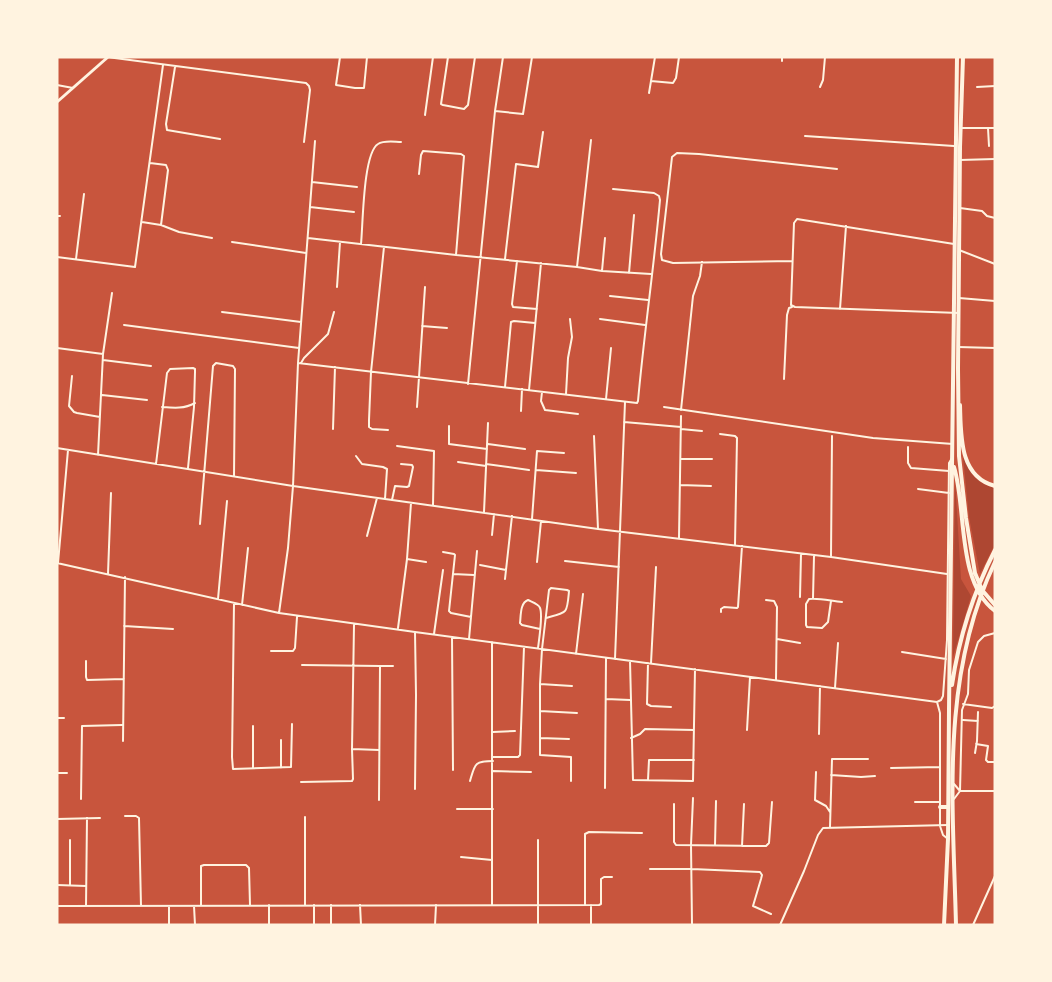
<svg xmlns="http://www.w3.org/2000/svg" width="1052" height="982" viewBox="0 0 1052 982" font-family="'Noto Sans',sans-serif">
	<rect width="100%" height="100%" fill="#c8553d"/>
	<path fill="#ae4732" d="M962,447C967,468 972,482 995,488V544L980,574L969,517Z
		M955,480L961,579L971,596L953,657Z"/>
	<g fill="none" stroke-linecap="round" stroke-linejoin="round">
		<path stroke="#fff3e0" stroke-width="2" d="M107,57L306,83L309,86L310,90L304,142
			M340,57L336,85L355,88H364L367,57
			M448,57L441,104L443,105L464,109L468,105L475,57
			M782,61V57
			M175,67L166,124L167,130L220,139
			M651,81L673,83L676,78L679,57
			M57,85L73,88
			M820,87L823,80L825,57
			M977,87L995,86
			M649,93L655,57
			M495,111L523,114L532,57
			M425,115L433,57
			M962,128H995
			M988,128L989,146
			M805,136L954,146
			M960,160L995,159
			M150,163L166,165L168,170L161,225
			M419,174L421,155L423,151L461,154L464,156L456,255
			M312,182L357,187
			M310,207L354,212
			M960,208L982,211L987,216L995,218
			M57,216H60
			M142,222L161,225L179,232L212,238
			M308,238L456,255L577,267L602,271L651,274
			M232,242L306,253
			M361,244C363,225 363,153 378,144C384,140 395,142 401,142
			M954,244L797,219L794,223L791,305L795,307L959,313
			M384,247L371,372L369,420V427L372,429L388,430
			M959,250L995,264
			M57,257L135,267L163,65
			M76,259L84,194
			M505,259L516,164L538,167L543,132
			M517,261L512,304L513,307L537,309
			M792,261L673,263L662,260L661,254L672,157L677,153L699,154L837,169
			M577,267L591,140
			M602,271L605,238
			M629,273L634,215
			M337,287L340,242
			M610,296L648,300
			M959,298L995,301
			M840,309L846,226
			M222,312L301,322
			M600,319L645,325
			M124,325L299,348
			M422,326L447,328
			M958,347L995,348
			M57,348L103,354
			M103,360L151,366
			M298,363L637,403L638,401C644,334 654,267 660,200L659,196L654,193L613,189
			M301,363L304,358L328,334L334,312
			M72,376L69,406L74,412L77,413L100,417
			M784,379L787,315L789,308L792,307
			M468,384L495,111L503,57
			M505,387L511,322L514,321L535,323
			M529,390L541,263
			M542,392L541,401L545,410L578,414
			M566,394L568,358L572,337L570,319
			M102,395L147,400
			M606,399L611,348
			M162,407C174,408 184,409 195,403
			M417,407L425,287
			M664,407L873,438L953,444
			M681,410L693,296L700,276L702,262
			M521,411L522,389
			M624,422L681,427
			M449,426V444L487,449
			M333,429L335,367
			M681,429L702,431
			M720,434L735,436L737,438L735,545
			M594,436L598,529
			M488,444L525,449
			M397,446L434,451L433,505
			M908,447V463L911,468L949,471
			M57,448L293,486L385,499L598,529L831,557L947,574
			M98,455L103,354L112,293
			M356,456L362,464L383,467L387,469L385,499
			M681,459H712
			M458,462L486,466
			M156,464L167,373L170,369L193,368L195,369V372L194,407L188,468
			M486,464L529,470
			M536,470L576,473
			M680,485L711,486
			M918,489L949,493
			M392,500L395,486L407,487L409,486L413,467L412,465L401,464
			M484,512L488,423
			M532,519L537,451L564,453
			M200,524L213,366L216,363L233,366L235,369L234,476
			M492,535L494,514
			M367,536L377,498
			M679,538L681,416
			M443,552L454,554L455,555L449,611L451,613L471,617
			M831,556L832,436
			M407,559L426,562
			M565,561L619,567
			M537,562L541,521
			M57,563L279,613L415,632L937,702
			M58,563L68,450
			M480,565L506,570
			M108,574L111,493
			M453,574L474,575
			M505,579L512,516
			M800,597L801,554
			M813,598L814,556
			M218,599L227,501
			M766,600L774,601L777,607L776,679
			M831,601L828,622L822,628L807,627L806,625V604L809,599C820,598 831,601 842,602
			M234,603L232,757L233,769L291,767L292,724
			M242,605L248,548
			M721,612V609L724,607L737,608L738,607L742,546
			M279,613L288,548L293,486L298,363L315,141
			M546,618C568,612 567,614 569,591L567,590L551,588L549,590L542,649L540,684V755L571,757V781
			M124,626L173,629
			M398,628L407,559L411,503
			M415,632L416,695L415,789
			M434,634L443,570
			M452,637L453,770
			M469,639L477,551
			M777,639L800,643
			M492,642V905
			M538,648C539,640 543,615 540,608C539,604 532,602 528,600C520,603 521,615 520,623L522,625L540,629
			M271,651H293L295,648L297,617
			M902,652L946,659
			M576,654L583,594
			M615,659L625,402
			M86,661V677L87,680L124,679
			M630,661L633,780L693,781L695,669
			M648,663L647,704L651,706L671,707
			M651,663L656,567
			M302,665L380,666L379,800
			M380,666H393
			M540,684L572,686
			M835,688L838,643
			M606,699L630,700
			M937,702L941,700L943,696L947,640L949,463L952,458
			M937,702L940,713V826L943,835L948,839
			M963,704L992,708L995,706
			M540,711L577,713
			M57,718H64
			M963,720L978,721
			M747,730L750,677
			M493,732L515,731
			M819,734L820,686
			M540,738L569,739
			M631,738L640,734L645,729L694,730
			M281,740V768
			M123,741L125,577
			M976,744L988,746L986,760L988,762H995
			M352,749L379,750
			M975,753L977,741L978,712
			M493,757H518L520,755L524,647
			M253,768V726
			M891,768L940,767
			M493,771L531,772
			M816,772L815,800L826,806L830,812
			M57,773H67
			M831,775L861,777L875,776
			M648,780L649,760H694
			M470,781C475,764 474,761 493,761
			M301,782L352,781L353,779L352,749L354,625
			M954,784L960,791H995
			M605,788L606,658
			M81,799L82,726L122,725
			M954,799L960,791L962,710L968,694L969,670L978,642L984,636L995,633
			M915,802H940
			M674,804V842L676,845L763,846H766L769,843L772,802
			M457,809H493
			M125,816H136L139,818L141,906
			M305,817V905
			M57,819L100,818
			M830,827L832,759H868
			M715,845L716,801
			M742,846L744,804
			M461,857L492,860
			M650,869H692L760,872L762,875L761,879L753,906L771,914
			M57,885L86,886
			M70,885V840
			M201,905V866L204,865H246L249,868L250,905
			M269,905V925
			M331,905V925
			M360,905L361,925
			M585,905V834L589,832L642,833
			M591,905V925
			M57,906L599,905L601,904V879L604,877H612
			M86,906L87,818
			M194,906L195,925
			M169,925V906
			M314,925V905
			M435,925L436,905
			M538,925V840
			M692,925L691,845L693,798
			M780,925L804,871L818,835L823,828L948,825
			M973,925L995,876"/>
		<path stroke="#fff3e0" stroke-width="3" d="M57,102L108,57"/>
		<path stroke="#fff3e0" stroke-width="4" d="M963,57L960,147L958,369L959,456L966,518L975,573L982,590L995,605
			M960,405C961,435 959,477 995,486
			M954,467C967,509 956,582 995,611
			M952,685C959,637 973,593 995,550
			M949,710L957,57
			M940,807H948
			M944,925L948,839L949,710
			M956,925C953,802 940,677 995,562"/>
	</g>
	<rect width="1052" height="982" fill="none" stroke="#fff3e0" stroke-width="117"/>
</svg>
